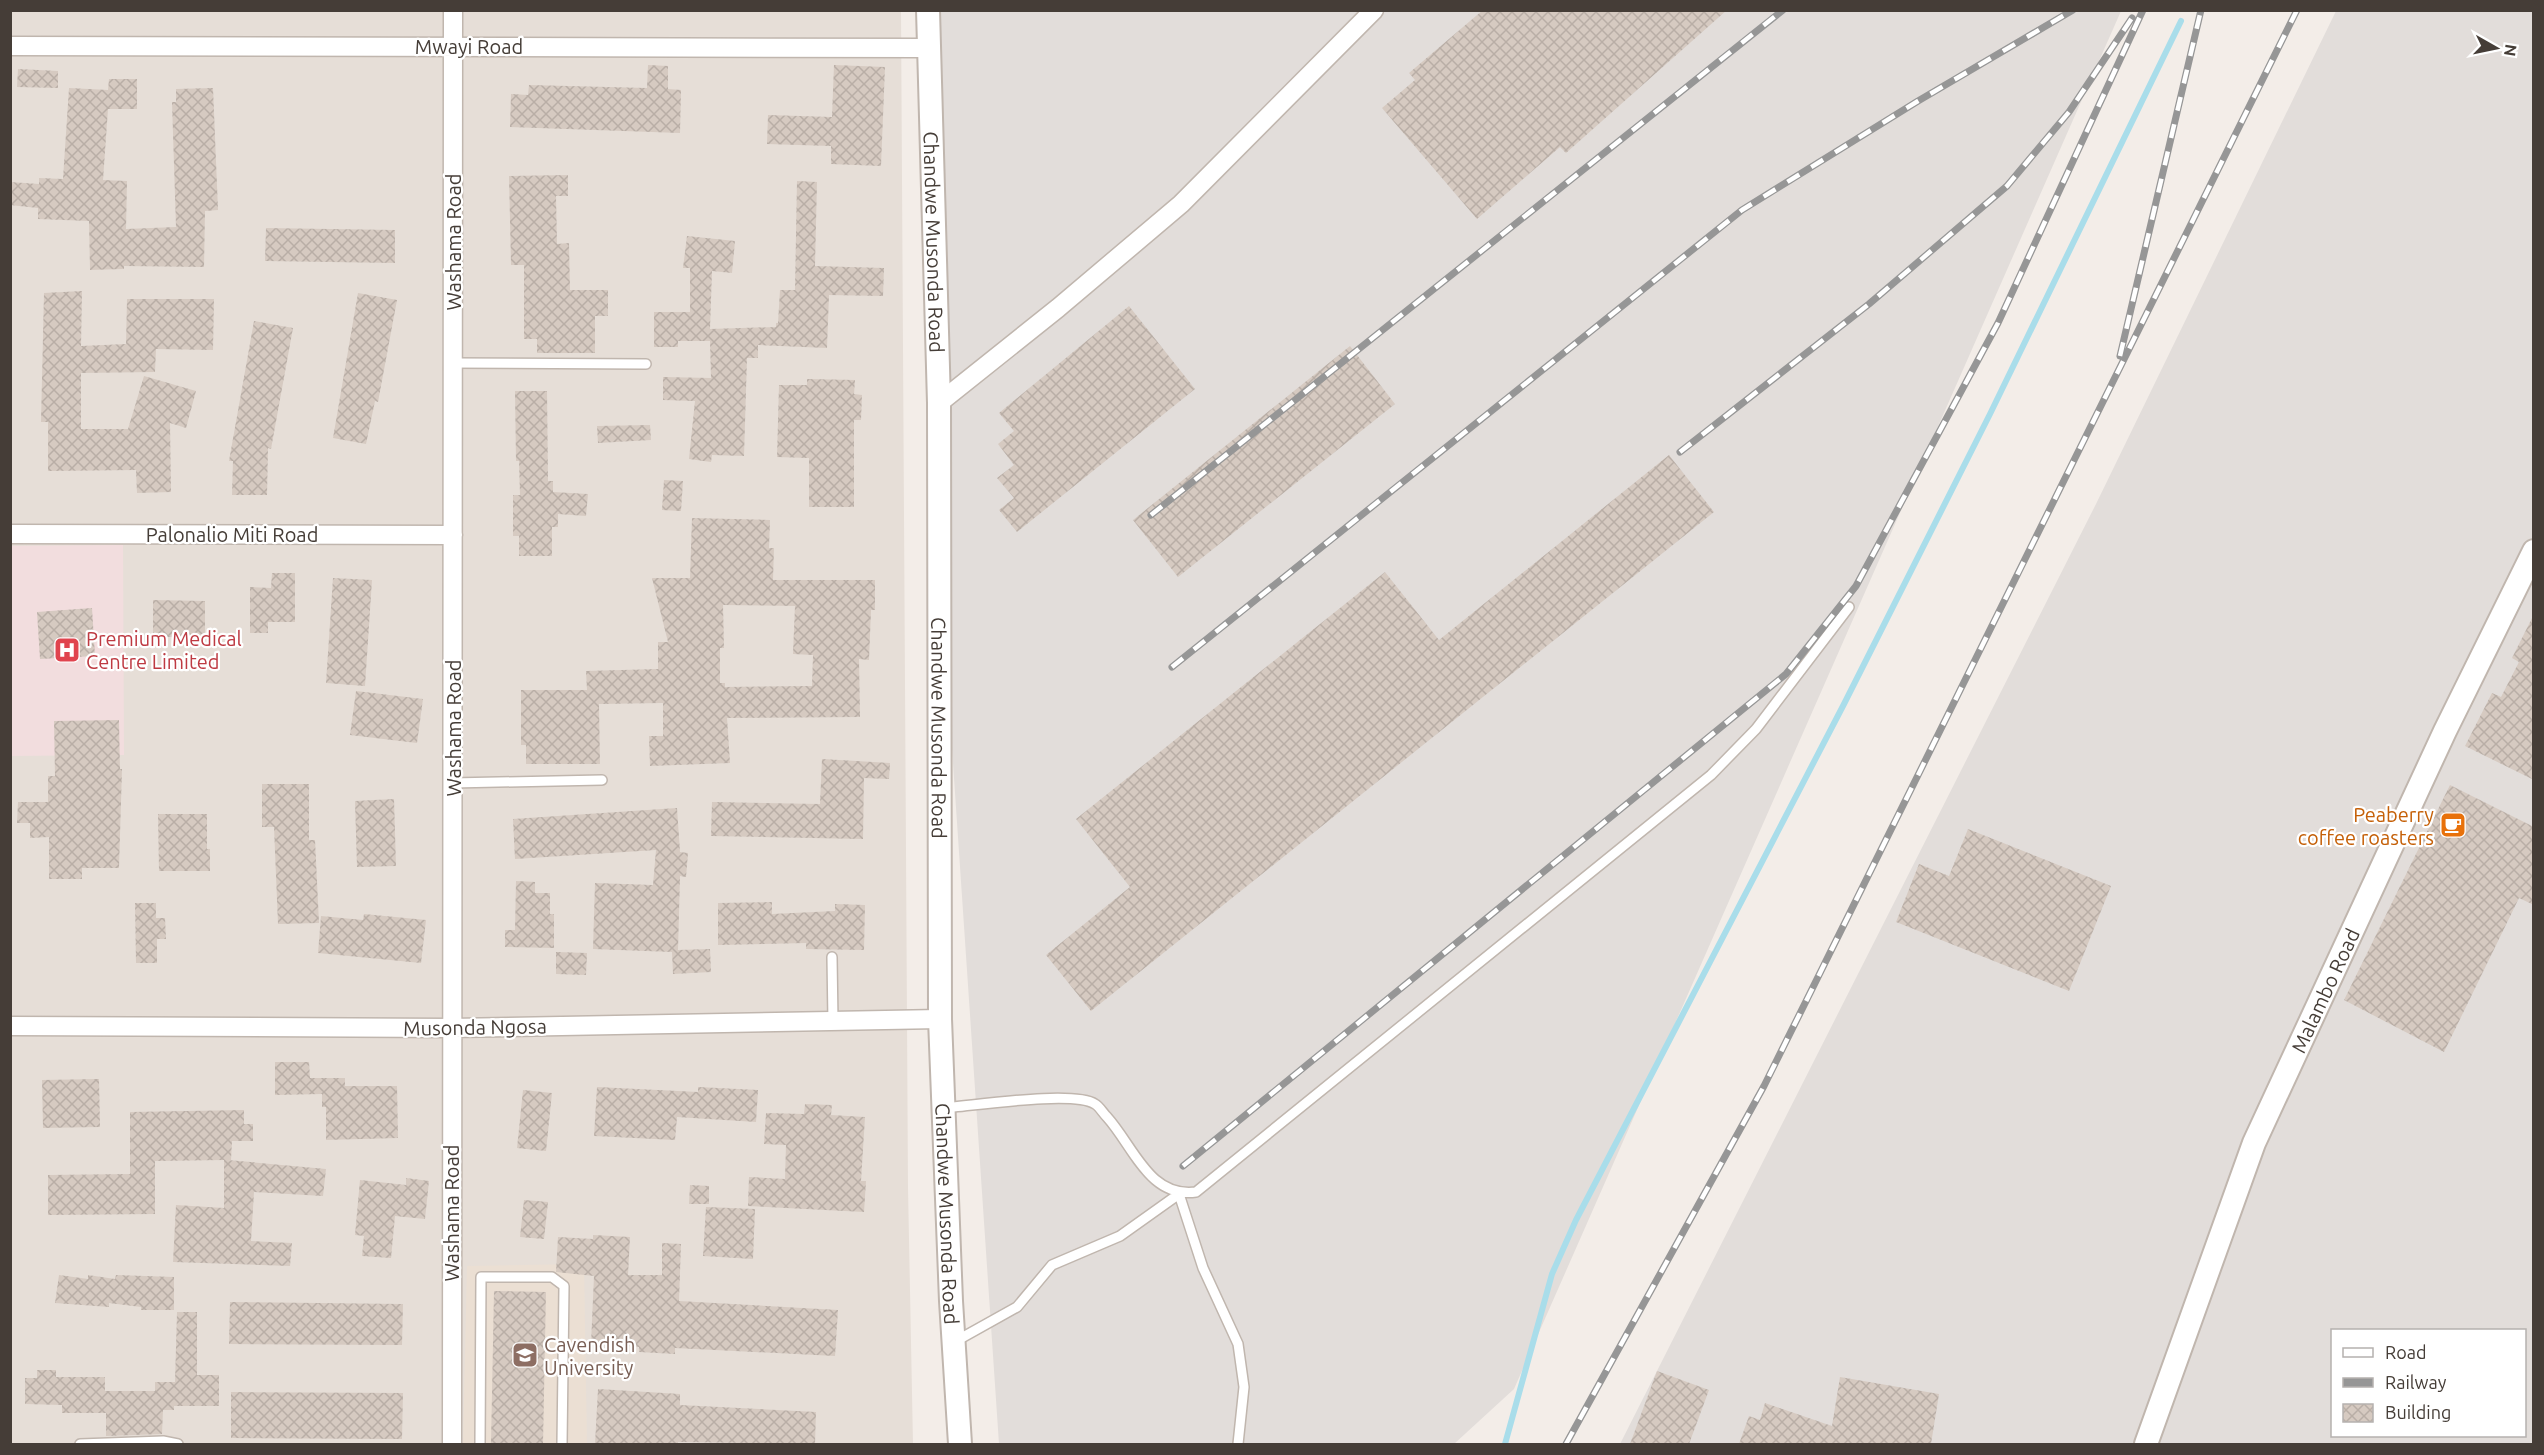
<svg xmlns="http://www.w3.org/2000/svg" width="2544" height="1455" viewBox="0 0 2544 1455" font-family="Ubuntu,sans-serif">
	<defs>
		<pattern id="building-cross-hatch" width="8" height="8" patternUnits="userSpaceOnUse" patternTransform="scale(1.5)"><rect width="8" height="8" fill="#d6cac1"/><path d="M0 0l8 8M0 8l8-8" fill="none" stroke="#b9aea6"/></pattern>
	</defs>
	<rect width="100%" height="100%" fill="#f3ede8"/>
	<path fill="#e6ded7" d="M10,11H901L908,1188L913,1444H11Z"/>
	<path fill="#e2ddda" fill-rule="evenodd" d="M920,11H2121L1514,1389L1454,1444H999L929,408Z
		M2336,11H2533V1444H1620L2096,504ZM2332,1330H2524V1436H2332Z"/>
	<path fill="#ebdfd3" d="M584,1264L587,1444H463L467,1266Z"/>
	<path fill="#f2ddde" d="M123,545L124,755L11,756L10,546Z"/>
	<g fill="none" stroke-linecap="round" stroke-linejoin="round">
		<path stroke="#a9ddea" stroke-width="6" d="M1505,1444L1552,1274L1576,1220L1844,704L1990,414L2181,21"/>
	</g>
	<path fill="url(#building-cross-hatch)" fill-rule="evenodd" d="M1483,10H1727L1566,153L1560,147L1477,219L1382,108L1415,80L1409,73Z
		M648,65L668,66V89L681,90L680,133L510,127L511,94L528,95L529,85L647,88Z
		M834,65L885,67L881,166L831,164V146L767,144L768,115L832,117Z
		M18,69L58,71V88L17,87Z
		M109,79H137V109H108L103,180L127,181L126,229L176,227L172,102H176V89L213,88L218,210L205,211L204,267L124,266V269L90,270L89,221L38,219V208L10,205V182L39,184V178L63,179L69,88L108,90Z
		M568,175V196H556L557,244L569,243L570,290H608V316H595V353H537V339H524V265H511L509,176Z
		M797,181L817,182L815,266L884,268L883,296L829,295L827,348L758,345V358H747L744,456L712,455L711,462L689,459L695,401L663,400V377L711,378L710,341H678V347H654V312H690V268H683L687,236L735,241L732,273L712,271L710,329L776,327V323H778L780,290H795Z
		M266,228L395,230V263L265,261Z
		M82,291L81,346L126,344L127,299H214L213,350L156,349L155,372L81,373V429H128L144,376L196,391L186,428L170,423L171,492L137,493L136,470L48,471V422H41L44,293Z
		M358,293L397,300L378,402L375,401L366,444L333,438Z
		M1129,306L1195,389L1017,532L999,510L1014,498L997,478L1014,465L998,444L1014,431L999,413Z
		M254,321L293,328L271,449L268,448L267,495H232L233,461H229Z
		M1350,346L1395,404L1178,577L1133,520Z
		M807,379L855,380L854,394L862,395L861,420H854V507H809V458L777,457L779,385H807Z
		M515,391H547L548,481H553V492L588,494L586,516L558,514V527H552V556H519V536H513V495H520L519,461H516Z
		M650,425L651,440L598,443L597,426Z
		M1669,455L1714,512L1091,1011L1046,955L1130,887L1076,819L1385,572L1439,640Z
		M664,480L683,481L681,511L662,510Z
		M692,518L770,520L769,548H774L773,580H875V610H871L869,660L859,659L860,717L727,718L730,763L650,766L649,736H663V703L599,704L600,764H526V745H521V690H587L586,671L658,669V642H668L652,578H690ZM723,605L795,606L793,654L813,655L812,686L725,687V683H720V648H724Z
		M272,573H295V622H268V633H250V587L271,588Z
		M333,578L372,580L365,686L326,683Z
		M153,600L205,601V637H153Z
		M92,608L95,656L40,659L37,612Z
		M2534,614V780L2465,746L2492,693L2501,697L2519,662L2512,658Z
		M356,691L423,699L417,743L350,735Z
		M119,720L120,769H122L119,868H82V879H49V837L30,838V823H17L18,802H48V776H55L54,721Z
		M822,759L890,763L889,779L864,778L863,839L711,836L712,802L820,804Z
		M262,784H309V840H315L319,923L278,924L274,827H262Z
		M2450,785L2534,827V905L2519,898L2444,1052L2344,1000Z
		M394,799L396,866L357,867L355,801Z
		M677,808L680,852L688,853L686,877L680,876L678,950L710,949L711,972L673,974L672,952L593,949L595,883L653,885L656,850L515,859L513,819Z
		M158,814H207V849H210V871H159Z
		M1968,829L2111,886L2069,991L1896,922L1919,864L1949,876Z
		M516,881L535,882V893H550V914H554V948L505,947V930H515Z
		M772,902V914L835,911V904L865,905L864,950L806,949V943L718,945V903Z
		M135,903H156V918H165L166,939H157V963H136Z
		M364,914L426,920L421,963L318,953L321,916L363,920Z
		M556,952L587,953L586,975L556,974Z
		M275,1062H309L310,1078H345V1086H397L398,1138L326,1140V1107H322V1094L275,1095Z
		M99,1079L100,1127L43,1128L42,1080Z
		M597,1087L698,1092V1087L758,1090L756,1122L677,1117L675,1140L594,1136Z
		M523,1090L552,1093L546,1151L517,1148Z
		M805,1104L832,1105L831,1115L865,1117L861,1181H866L864,1212L748,1206L749,1177L785,1179L786,1145L764,1144L766,1113L804,1114Z
		M244,1110V1124H253V1141H232L231,1160H228L326,1169L323,1196L254,1192L251,1241L292,1243L290,1266L173,1262L176,1205L224,1208V1160L155,1161V1214L48,1215V1175L130,1174V1112Z
		M406,1178L429,1181L425,1219L395,1216L391,1258L362,1256L364,1236L355,1235L360,1180L406,1185Z
		M690,1185L709,1186V1204H689Z
		M524,1200L548,1202L544,1239L520,1237Z
		M706,1207L755,1209L753,1259L703,1256Z
		M593,1235L630,1237L628,1275H662V1243L681,1244L679,1301L838,1310L835,1356L675,1348V1354L639,1352V1347L591,1344L594,1276L556,1272L558,1237L593,1239Z
		M59,1275L88,1279V1275L115,1279L116,1275L174,1277V1310H141V1307L109,1303V1307L55,1303Z
		M494,1291L546,1292L543,1444H491Z
		M230,1302L403,1304L402,1345L229,1344Z
		M177,1312H197V1375H219V1406H174V1410H163L162,1434L106,1436V1413H62V1405L25,1404V1378H37V1370H56V1377H105V1391H155V1382H175Z
		M1657,1371L1709,1390L1689,1444H1630Z
		M1840,1377L1939,1394L1931,1444H1739L1749,1416L1760,1420L1765,1403L1832,1426Z
		M598,1389L680,1394V1405L816,1412L815,1444L678,1442V1444H595Z
		M231,1392L403,1393L402,1439L231,1438Z"/>
	<g fill="none" stroke-linecap="round" stroke-linejoin="round">
		<g stroke="#c0b6ae" stroke-width="12">
			<path id="service" d="M453,363L646,364
				M452,783L602,780
				M832,957L833,1021
				M943,1108C973,1106 1073,1090 1095,1104C1099,1106 1103,1113 1107,1117C1134,1147 1149,1198 1196,1192L1711,775L1756,729L1849,607
				M956,1341L1017,1307L1052,1265L1120,1236L1179,1194L1203,1268L1238,1344L1244,1387L1238,1444
				M80,1444L163,1441L178,1444
				M480,1444L481,1277H552L564,1286L562,1444"/>
		</g>
		<g stroke="#c0b6ae" stroke-width="21">
			<path id="minor" d="M10,46L928,48
				M939,403L1058,308L1181,204L1374,10
				M10,534L453,535
				M10,1026L451,1028L940,1019
				M452,1444L453,10"/>
		</g>
		<g stroke="#c0b6ae" stroke-width="26">
			<g id="tertiary">
				<path id="s1" d="M928,10L939,403L940,1019L951,1301L960,1444"/>
				<path id="s2" d="M2146,1444L2254,1143L2445,731L2534,551"/>
			</g>
		</g>
		<use href="#service" stroke="#fff" stroke-width="9"/>
		<use href="#minor" stroke="#fff" stroke-width="18"/>
		<use href="#tertiary" stroke="#fff" stroke-width="22"/>
		<g stroke="#969696" stroke-width="7">
			<path id="rail" d="M2120,356L2201,10
				M1680,452L1869,304L2007,186L2069,112L2132,18
				M1151,515L1783,10
				M1172,667L1742,210L1918,101L2073,10
				M1183,1166L1786,674L1856,586L1998,323L2143,10
				M1566,1444L1764,1086L2297,10"/>
		</g>
		<use href="#rail" stroke="#fff" stroke-width="4.5" stroke-dasharray="14" stroke-linecap="butt"/>
	</g>
	<defs>
		<g id="hospital-square" transform="scale(1.35)"><rect x="-9" y="-9" width="18" height="18" rx="4" fill="#e0444e" stroke="#fff"/><path d="M-5-5h3v3.5h4V-5h3V5h-3V1.5h-4V5h-3Z" fill="#fff"/></g>
		<g id="cafe-square" transform="scale(1.35)"><rect x="-9" y="-9" width="18" height="18" rx="4" fill="#e8710a" stroke="#fff"/><path d="M-5.5-4.5H6V0H3Q3 3.5 0 3.5H-2.5Q-5.5 3.5-5.5 0ZM3-3.2v2h1.7v-2ZM-6 4.5H4V6H-6Z" fill="#fff"/></g>
		<g id="university-square" transform="scale(1.35)"><rect x="-9" y="-9" width="18" height="18" rx="4" fill="#8d6e63" stroke="#fff"/><path d="M0-5L7-2L0 1L-7-2ZM-4 1L0 2.5L4 1V4Q0 6-4 4Z" fill="#fff"/></g>
	</defs>
	<g fill-rule="evenodd">
		<use href="#hospital-square" x="67" y="650"/>
		<use href="#cafe-square" x="2453" y="825"/>
		<use href="#university-square" x="525" y="1355"/>
	</g>
	<g text-anchor="middle" dominant-baseline="central" stroke-width="4.5" stroke-linejoin="round" paint-order="stroke">
		<g font-size="20" fill="#453d37" stroke="#fff">
			<text x="469" y="46">Mwayi Road</text>
			<text transform="translate(453 242) rotate(-90)">Washama Road</text>
			<text stroke="none"><textPath href="#s1" startOffset="232">Chandwe Musonda Road</textPath></text>
			<text x="232" y="534">Palonalio Miti Road</text>
			<text transform="translate(453 728) rotate(-90)">Washama Road</text>
			<text stroke="none"><textPath href="#s1" startOffset="718">Chandwe Musonda Road</textPath></text>
			<text stroke="none"><textPath href="#s2" startOffset="488">Malambo Road</textPath></text>
			<text transform="translate(475 1027) rotate(-1)">Musonda Ngosa</text>
			<text transform="translate(451 1213) rotate(-90)">Washama Road</text>
			<text stroke="none"><textPath href="#s1" startOffset="1204">Chandwe Musonda Road</textPath></text>
		</g>
		<g font-size="20" fill="#be3a42" stroke="#fff" text-anchor="start">
			<text x="86" y="638">Premium Medical<tspan x="86" dy="23">Centre Limited</tspan></text>
		</g>
		<g font-size="20" fill="#c56008" stroke="#fff" text-anchor="end">
			<text x="2434" y="814">Peaberry<tspan x="2434" dy="23">coffee roasters</tspan></text>
		</g>
		<g font-size="20" fill="#785e54" stroke="#fff" text-anchor="start">
			<text x="544" y="1344">Cavendish<tspan x="544" dy="23">University</tspan></text>
		</g>
	</g>
	<rect width="2544" height="1455" fill="none" stroke="#453d37" stroke-width="24"/>
	<rect x="2331" y="1329" width="195" height="108" fill="#ffffff" stroke="#b5b1af" stroke-width="1.5"/>
	<rect x="2343" y="1348" width="30" height="9" fill="#ffffff" stroke="#b5b1af" stroke-width="1.5"/>
	<text x="2385" y="1359" font-size="18" fill="#453d37">Road</text>
	<rect x="2343" y="1378" width="30" height="9" fill="#969696" stroke="#b5b1af" stroke-width="1.5"/>
	<text x="2385" y="1389" font-size="18" fill="#453d37">Railway</text>
	<rect x="2343" y="1404" width="30" height="18" fill="url(#building-cross-hatch)" stroke="#b5b1af" stroke-width="1.5"/>
	<text x="2385" y="1419" font-size="18" fill="#453d37">Building</text>
	<g transform="translate(2496 48) rotate(99)" stroke="#ffffff" stroke-width="4.5" paint-order="stroke">
	<path d="M0-4.5L10 22L0 15L-10 22Z" fill="#453d37"/>
	<text y="-9" font-size="16" font-weight="bold" text-anchor="middle" fill="#453d37">N</text>
	</g>
</svg>
